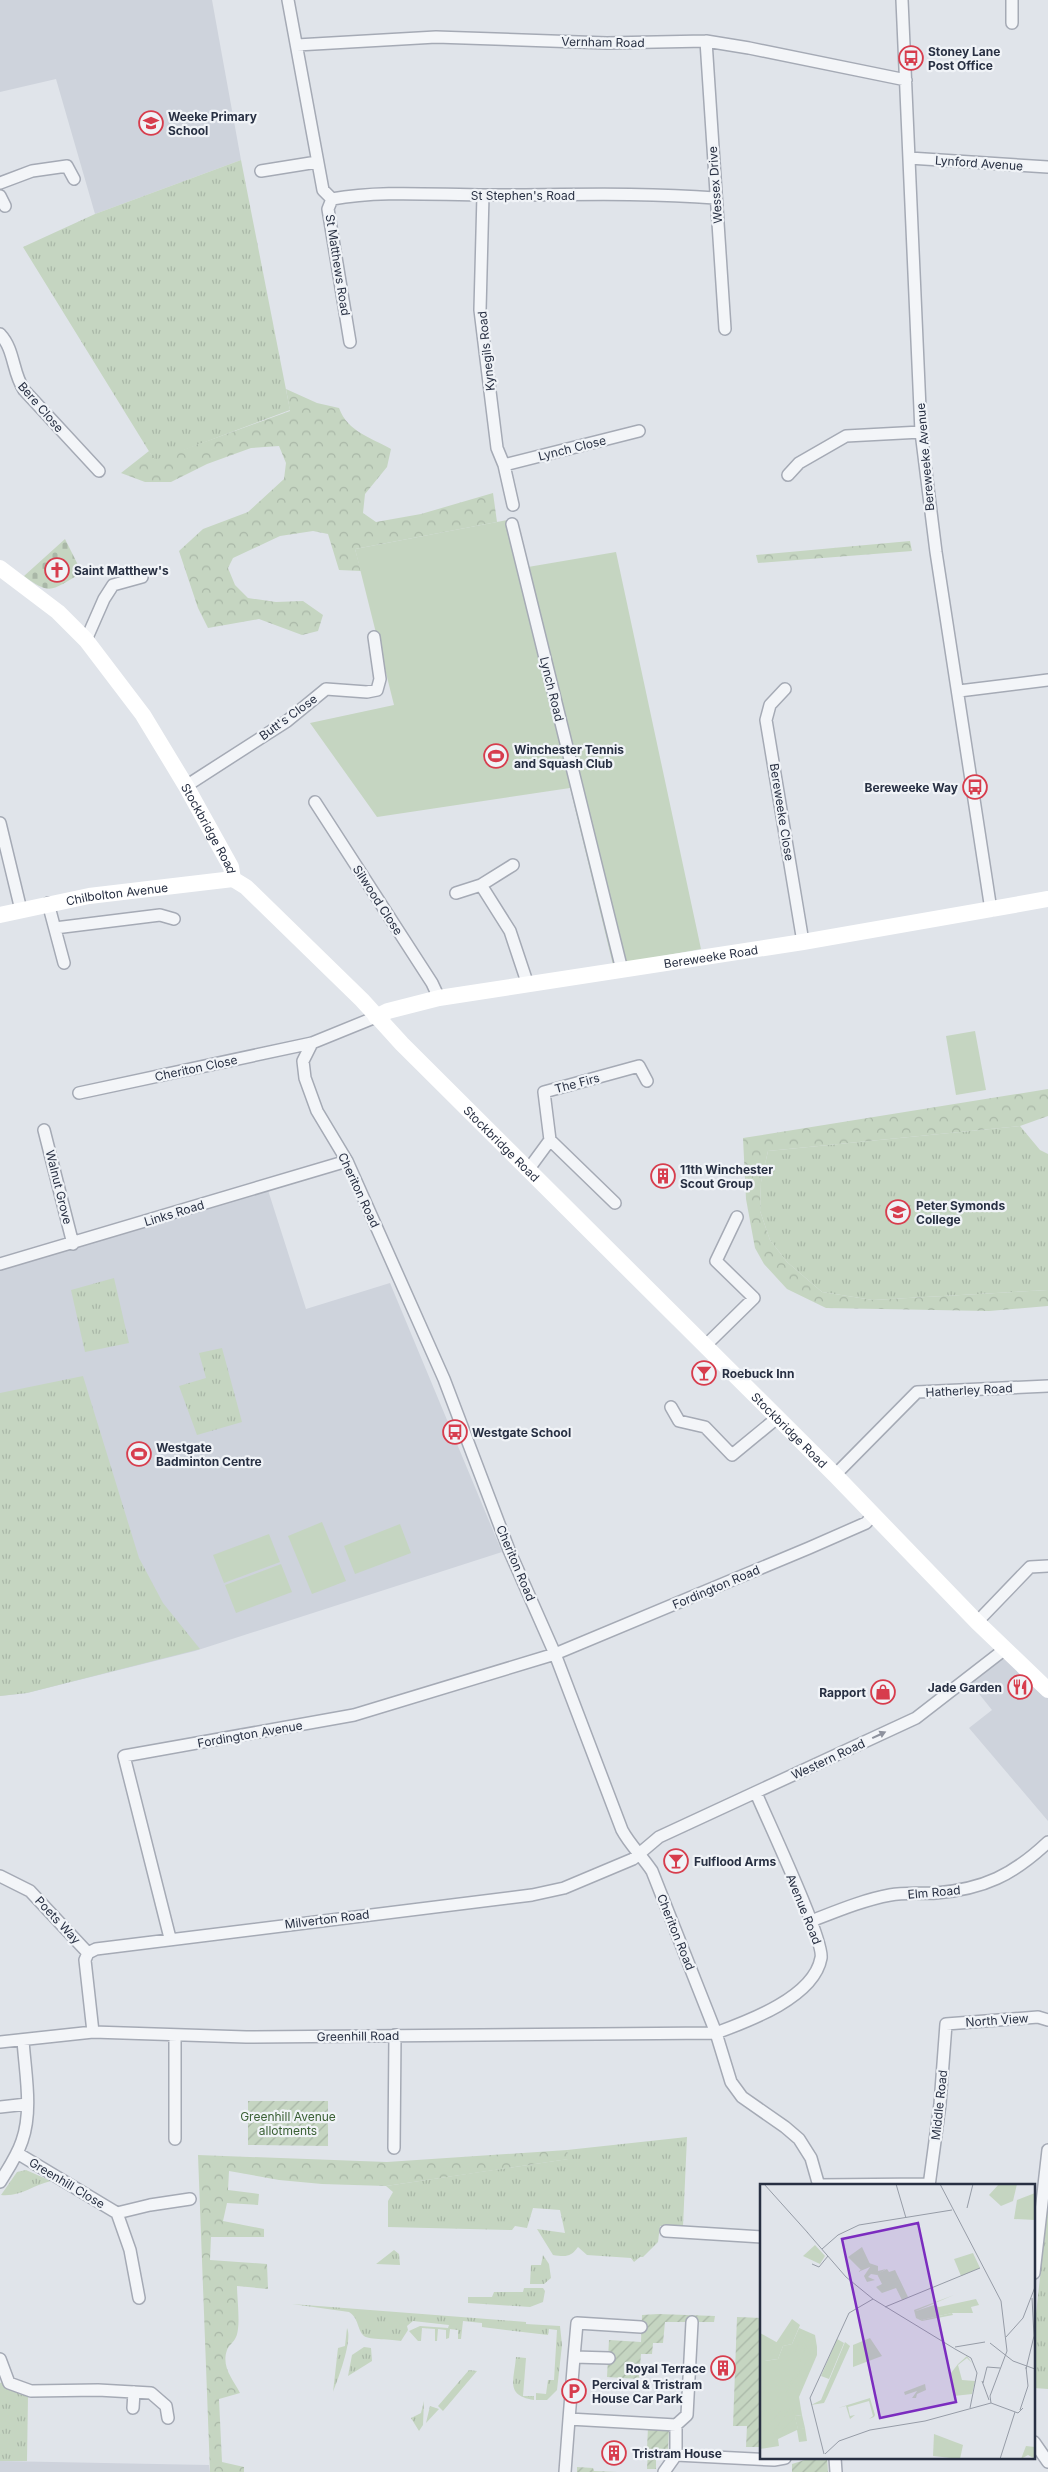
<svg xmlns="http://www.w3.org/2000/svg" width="1048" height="2472" viewBox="0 0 1048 2472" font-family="Inter,sans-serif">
	<defs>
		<pattern id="grass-tufts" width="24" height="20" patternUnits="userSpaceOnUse" patternTransform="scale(1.25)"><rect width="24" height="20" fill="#c5d5c1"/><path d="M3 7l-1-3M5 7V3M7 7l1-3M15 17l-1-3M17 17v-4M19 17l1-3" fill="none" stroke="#a9b7a7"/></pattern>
		<pattern id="forest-crowns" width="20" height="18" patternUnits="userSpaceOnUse" patternTransform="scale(1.25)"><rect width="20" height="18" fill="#c5d5c1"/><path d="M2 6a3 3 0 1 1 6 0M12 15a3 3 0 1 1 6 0" fill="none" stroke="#a9b7a7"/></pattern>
		<pattern id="cemetery-stones" width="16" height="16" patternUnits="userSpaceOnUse" patternTransform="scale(1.25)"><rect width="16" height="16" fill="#c5d5c1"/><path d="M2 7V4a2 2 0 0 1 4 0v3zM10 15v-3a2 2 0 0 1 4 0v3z" fill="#a9b7a7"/></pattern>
		<pattern id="garden-furrows" width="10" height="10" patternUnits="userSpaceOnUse" patternTransform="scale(1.25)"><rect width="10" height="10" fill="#c5d5c1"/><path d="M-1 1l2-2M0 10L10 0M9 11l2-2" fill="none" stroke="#a9b7a7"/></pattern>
	</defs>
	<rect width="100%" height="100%" fill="#e0e4ea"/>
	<path fill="#ced3dc" d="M0,0H212L241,160L95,214L56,79L0,92Z
		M267,1187L306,1309L390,1283L502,1552L195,1651L27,1693L0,1696V1270Z
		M1002,1654L1048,1695V1821L969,1728L992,1710L968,1680Z
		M0,2461L209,2465L210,2472H0Z"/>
	<path fill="url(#grass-tufts)" d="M241,160L290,410L155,461L23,247L95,214Z
		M1020,1126L1040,1150L1048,1154V1290L873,1300L822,1292L787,1262L770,1240L760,1211L761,1182L768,1151Z
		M114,1278L129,1343L85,1352L71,1290Z
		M222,1348L242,1422L197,1435L179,1386L206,1378L199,1353Z
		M83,1376L139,1558L163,1603L200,1649L27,1693L0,1696V1393Z
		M687,2137L683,2226H660L658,2242L643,2257H640L634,2262L631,2258L587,2255L578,2247C571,2257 566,2257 553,2255L537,2229L565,2233L560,2210L533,2208L527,2228L515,2226L512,2230L388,2227V2201L393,2192L386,2186L568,2159L567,2150Z
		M26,2170L51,2181C33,2185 21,2197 1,2195L17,2172Z
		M1048,2205V2389L1034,2388V2332Z
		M394,2250L399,2254L400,2265L376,2264Z
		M543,2255L549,2264L551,2278L544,2284H530L531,2265H541Z
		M524,2288H543L545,2291L543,2302L530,2307L468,2303V2297H492L494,2292H523Z
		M292,2304L526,2322V2324L560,2326L562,2345L557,2390L547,2400H536V2393L546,2394L548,2380H554L557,2330L549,2329L548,2335L482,2327V2323L463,2321L461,2339H458V2330L450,2329L449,2338L446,2339V2330L438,2329L437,2341H435V2329L422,2328L421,2341H418L409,2331L420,2326L448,2328L449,2325L413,2321L407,2326L408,2330L401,2341C393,2339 369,2340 364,2336C357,2330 359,2318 349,2312Z
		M347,2328C353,2340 338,2379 333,2392L338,2348L345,2346Z
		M364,2347L371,2348L372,2361L348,2376L352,2355Z
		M516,2357L526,2358L523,2396H534V2400C505,2395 514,2381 516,2357Z
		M469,2370L477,2371L443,2411L438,2406Z
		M5,2381L19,2394L28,2396L27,2461H0V2383Z
		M424,2401L423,2425L419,2431L411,2418L421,2413Z
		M430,2406L439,2409L426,2423Z"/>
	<path fill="url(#forest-crowns)" d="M286,389L317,403L339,408C348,432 370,437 391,449L387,467L365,494L363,513L376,522L421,514L493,493L497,522L355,549L361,571L339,570L328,534L313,531L280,536L233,558L228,568L235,585L248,598L276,602L303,601L323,615L318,631L302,635L259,619L208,628L198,608L179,551L203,529L248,512L284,479L286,463L279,446L251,448L207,464L171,482H145L121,473L149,451L155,460L290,411Z
		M910,541L912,551L758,563L756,555Z
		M1048,1089V1116L1020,1126L768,1151L761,1182L760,1211L770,1240L787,1262L822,1292L873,1300L1048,1290V1306L989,1311L826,1308L787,1289L764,1264L755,1248L746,1199L743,1138Z
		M567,2150L569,2159L386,2186L322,2184L279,2180L229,2171L228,2190L259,2194L258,2205L227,2203L223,2221L264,2229V2237H211L210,2260L267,2264L268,2289L237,2286C237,2298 241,2326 236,2337C234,2342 229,2345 227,2350C221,2367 233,2379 240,2393L219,2399L222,2462L244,2467V2472H210L198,2155L387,2162Z"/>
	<path fill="url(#cemetery-stones)" d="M65,539L82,573C52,589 52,597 24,576Z"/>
	<path fill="url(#garden-furrows)" d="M248,2101H328V2146L248,2145Z
		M658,2314L715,2316L714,2322H665L663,2343H653L652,2354H641L639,2379L607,2377L609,2340L641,2342L642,2315Z
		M737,2317L762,2318V2447H746L747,2426H733Z
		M648,2427L669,2428L668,2450L647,2449Z
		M648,2451L656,2452V2469H647Z
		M811,2458H827L828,2472H792V2464Z
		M577,2467L593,2468L594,2471L617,2472H577Z"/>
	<path fill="#c5d5c1" d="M513,519L528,567L616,552L701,949L613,965L570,788L377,817L310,723L394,705L355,549Z
		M975,1031L986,1090L956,1095L946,1036Z
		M322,1522L346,1581L312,1594L288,1536Z
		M400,1524L411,1553L355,1574L344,1546Z
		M269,1534L280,1562L224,1583L213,1555Z
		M281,1564L292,1592L236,1613L225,1585Z"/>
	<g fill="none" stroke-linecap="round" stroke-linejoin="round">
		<g stroke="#a5aab5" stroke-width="14">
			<path id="minor" d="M288,0L323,190L332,199L328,209L350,342
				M902,0L921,432L936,552L991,910
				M1012,0V23
				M706,41L725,329
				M297,45L436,37L607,43L706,41L749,48L906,80
				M909,158L1048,167
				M261,171L317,162
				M0,183L32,171L67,166L74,179
				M483,195L480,310L497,448L504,465L513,505
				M0,196L5,206
				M332,199C382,190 436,195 487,195C563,195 640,192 715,198
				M0,334C15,350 12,372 24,390L99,471
				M504,465L639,431
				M788,475L799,463L846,436L921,432
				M512,524L622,970
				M86,640L104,599L113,585L142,577
				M785,689L770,705L766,720L803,942
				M959,691L1048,680
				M186,786L287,721L326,689L367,692L377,690L380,679L374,637
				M315,802L432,983L439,998
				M0,823L21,910
				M481,885L513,865
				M456,893L481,885L510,931L528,985
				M48,903L64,963
				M55,928L160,915L174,919
				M376,1017L312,1043L303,1061L305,1078L317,1111L347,1161L444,1379L509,1550L555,1654L622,1830C630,1845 642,1856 652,1871L716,2033L731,2082L742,2097L785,2127L799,2139L811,2158L819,2186
				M79,1093L312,1043
				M44,1130L73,1244
				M550,1140L615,1203
				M528,1170L550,1140L544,1092L639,1066L647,1081
				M0,1264L347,1161
				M705,1346L754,1298L716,1261L737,1217
				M671,1407L679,1421L705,1427L732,1455L777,1418
				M835,1475L917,1392L1048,1386
				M977,1622L1030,1567L1048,1566
				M0,1876L30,1891L88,1953
				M811,1921C837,1911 863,1900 890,1895C905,1892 921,1894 936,1893C984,1889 1013,1875 1048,1842
				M170,1938L124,1756L354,1715L555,1654L809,1548L866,1523L873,1515
				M93,2032L85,1960L88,1953L96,1949L532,1895L564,1888L633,1859L659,1837L916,1718L1005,1649
				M175,2037V2139
				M0,2042L93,2032L246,2037L716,2033C749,2021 814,1997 821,1958C825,1942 766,1817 756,1793
				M0,2107L27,2104
				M394,2148L395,2035
				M17,2153L117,2213L130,2250L139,2298
				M0,2182C8,2169 17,2156 22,2141C33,2110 25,2072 23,2040
				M819,2185L929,2184
				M929,2186L940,2104L946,2024L1038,2017L1048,2020
				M117,2213L150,2205L190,2199
				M666,2231L762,2237
				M1034,2273L1048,2150
				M574,2357L577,2323L641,2327
				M609,2358L574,2357L569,2419L676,2425
				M0,2359L9,2383L31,2391L98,2390L151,2393L166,2406L168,2418
				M133,2408L134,2392
				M1034,2442L1048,2462
				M676,2455L774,2460L785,2458
				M835,2458L836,2472
				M565,2472L569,2419
				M664,2472L676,2455V2425L687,2415L692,2322"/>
		</g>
		<use href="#minor" stroke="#f3f5f8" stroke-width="11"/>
		<g stroke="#fff" stroke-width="16">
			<path id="s1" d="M0,568L58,612L86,640L143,715L186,786L231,867L233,879L246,887L362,1000L402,1044L835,1475L977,1622L1048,1690"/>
			<path id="s2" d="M0,915L89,896L233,879"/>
			<path id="s3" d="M376,1017L388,1011L439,998L803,942L1048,899"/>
		</g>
	</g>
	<defs><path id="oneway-solid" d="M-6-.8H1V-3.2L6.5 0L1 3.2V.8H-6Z" transform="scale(1.25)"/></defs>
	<use fill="#8e929e" href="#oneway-solid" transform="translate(879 1735) rotate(-25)"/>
	<defs>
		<g id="bus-ring" transform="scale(1.25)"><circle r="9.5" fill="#f0f3f7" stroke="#d73d4d" stroke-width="1.5"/><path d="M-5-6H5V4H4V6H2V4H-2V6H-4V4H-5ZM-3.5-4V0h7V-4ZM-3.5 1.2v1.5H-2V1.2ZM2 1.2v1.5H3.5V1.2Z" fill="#d73d4d"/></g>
		<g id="school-ring" transform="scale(1.25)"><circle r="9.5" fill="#f0f3f7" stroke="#d73d4d" stroke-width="1.5"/><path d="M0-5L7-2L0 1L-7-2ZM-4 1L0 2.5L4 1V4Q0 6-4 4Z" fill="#d73d4d"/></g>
		<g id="church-ring" transform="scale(1.25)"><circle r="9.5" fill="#f0f3f7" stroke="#d73d4d" stroke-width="1.5"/><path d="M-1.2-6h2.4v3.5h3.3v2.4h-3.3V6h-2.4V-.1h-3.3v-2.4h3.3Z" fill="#d73d4d"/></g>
		<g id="stadium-ring" transform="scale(1.25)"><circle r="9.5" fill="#f0f3f7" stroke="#d73d4d" stroke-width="1.5"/><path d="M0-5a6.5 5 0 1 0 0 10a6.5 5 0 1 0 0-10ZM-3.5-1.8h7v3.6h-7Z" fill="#d73d4d"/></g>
		<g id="building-ring" transform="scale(1.25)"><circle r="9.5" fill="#f0f3f7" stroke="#d73d4d" stroke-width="1.5"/><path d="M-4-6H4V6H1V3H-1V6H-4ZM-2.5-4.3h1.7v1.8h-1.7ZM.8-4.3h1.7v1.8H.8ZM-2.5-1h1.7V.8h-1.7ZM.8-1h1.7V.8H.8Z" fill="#d73d4d"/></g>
		<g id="university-ring" transform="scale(1.25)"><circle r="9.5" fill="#f0f3f7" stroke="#d73d4d" stroke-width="1.5"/><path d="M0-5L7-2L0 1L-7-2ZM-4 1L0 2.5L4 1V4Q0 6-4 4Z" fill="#d73d4d"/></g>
		<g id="bar-ring" transform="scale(1.25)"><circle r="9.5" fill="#f0f3f7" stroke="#d73d4d" stroke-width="1.5"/><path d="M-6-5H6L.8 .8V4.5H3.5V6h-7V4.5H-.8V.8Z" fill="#d73d4d"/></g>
		<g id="restaurant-ring" transform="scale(1.25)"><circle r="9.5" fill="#f0f3f7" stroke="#d73d4d" stroke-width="1.5"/><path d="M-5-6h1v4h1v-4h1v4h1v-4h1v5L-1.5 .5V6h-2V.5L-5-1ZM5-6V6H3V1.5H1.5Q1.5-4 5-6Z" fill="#d73d4d"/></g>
		<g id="shop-ring" transform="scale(1.25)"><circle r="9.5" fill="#f0f3f7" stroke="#d73d4d" stroke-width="1.5"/><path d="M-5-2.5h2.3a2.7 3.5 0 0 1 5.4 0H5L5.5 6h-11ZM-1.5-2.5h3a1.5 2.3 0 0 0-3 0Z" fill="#d73d4d"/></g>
		<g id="parking-ring" transform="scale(1.25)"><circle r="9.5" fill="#f0f3f7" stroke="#d73d4d" stroke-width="1.5"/><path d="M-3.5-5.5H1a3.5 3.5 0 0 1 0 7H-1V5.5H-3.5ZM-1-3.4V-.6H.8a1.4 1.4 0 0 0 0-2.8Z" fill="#d73d4d"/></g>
	</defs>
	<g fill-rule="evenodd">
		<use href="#bus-ring" x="911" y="58"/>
		<use href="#school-ring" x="151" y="123"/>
		<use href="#church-ring" x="57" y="570"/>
		<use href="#stadium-ring" x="496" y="756"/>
		<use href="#bus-ring" x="975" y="787"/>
		<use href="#building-ring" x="663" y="1176"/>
		<use href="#university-ring" x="898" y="1212"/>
		<use href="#bar-ring" x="704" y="1373"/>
		<use href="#bus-ring" x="455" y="1432"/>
		<use href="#stadium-ring" x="139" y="1454"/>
		<use href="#restaurant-ring" x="1020" y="1687"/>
		<use href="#shop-ring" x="883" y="1692"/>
		<use href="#bar-ring" x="676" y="1861"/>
		<use href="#building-ring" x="723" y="2368"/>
		<use href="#parking-ring" x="574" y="2391"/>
		<use href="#building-ring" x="614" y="2453"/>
	</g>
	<g text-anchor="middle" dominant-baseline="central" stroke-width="4.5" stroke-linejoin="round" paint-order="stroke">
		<g font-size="12" fill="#283043" stroke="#f0f3f7">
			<text transform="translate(603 42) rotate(1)">Vernham Road</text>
			<text transform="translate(979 163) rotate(4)">Lynford Avenue</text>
			<text transform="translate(715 185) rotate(-94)">Wessex Drive</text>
			<text x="523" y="195">St Stephen's Road</text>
			<text transform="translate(338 265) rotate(81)">St Matthews Road</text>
			<text transform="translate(486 351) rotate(-96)">Kynegils Road</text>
			<text transform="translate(41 407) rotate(49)">Bere Close</text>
			<text transform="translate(572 448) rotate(-14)">Lynch Close</text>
			<text transform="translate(925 457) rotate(-95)">Bereweeke Avenue</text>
			<text transform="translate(552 689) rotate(76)">Lynch Road</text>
			<text transform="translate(288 717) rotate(-36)">Butt's Close</text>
			<text transform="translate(782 812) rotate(81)">Bereweeke Close</text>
			<text stroke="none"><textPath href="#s1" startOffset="338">Stockbridge Road</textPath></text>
			<text stroke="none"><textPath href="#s2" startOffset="119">Chilbolton Avenue</textPath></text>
			<text transform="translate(378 900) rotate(57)">Silwood Close</text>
			<text stroke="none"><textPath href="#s3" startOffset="341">Bereweeke Road</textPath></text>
			<text transform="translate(196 1068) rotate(-12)">Cheriton Close</text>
			<text transform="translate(577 1083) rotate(-15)">The Firs</text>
			<text stroke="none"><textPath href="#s1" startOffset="772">Stockbridge Road</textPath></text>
			<text transform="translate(59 1187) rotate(76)">Walnut Grove</text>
			<text transform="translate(359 1190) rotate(65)">Cheriton Road</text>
			<text transform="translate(174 1213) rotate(-17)">Links Road</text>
			<text transform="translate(969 1390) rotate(-3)">Hatherley Road</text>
			<text stroke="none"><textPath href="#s1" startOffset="1178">Stockbridge Road</textPath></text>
			<text transform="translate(516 1563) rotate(67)">Cheriton Road</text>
			<text transform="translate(716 1587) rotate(-23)">Fordington Road</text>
			<text transform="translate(250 1734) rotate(-10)">Fordington Avenue</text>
			<text transform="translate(828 1759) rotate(-25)">Western Road</text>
			<text transform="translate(934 1892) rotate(-5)">Elm Road</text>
			<text transform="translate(804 1909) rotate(68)">Avenue Road</text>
			<text transform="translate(327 1919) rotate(-7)">Milverton Road</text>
			<text transform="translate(58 1920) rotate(47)">Poets Way</text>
			<text transform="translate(676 1932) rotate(68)">Cheriton Road</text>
			<text transform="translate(997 2020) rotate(-4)">North View</text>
			<text transform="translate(358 2036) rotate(-1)">Greenhill Road</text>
			<text transform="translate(939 2105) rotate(-84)">Middle Road</text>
			<text transform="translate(67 2183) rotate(31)">Greenhill Close</text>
		</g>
		<g font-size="12" font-weight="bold" fill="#283043" stroke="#f0f3f7" text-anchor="start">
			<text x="928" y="51">Stoney Lane<tspan x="928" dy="14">Post Office</tspan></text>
			<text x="168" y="116">Weeke Primary<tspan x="168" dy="14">School</tspan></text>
			<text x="74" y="570">Saint Matthew's</text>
			<text x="514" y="749">Winchester Tennis<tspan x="514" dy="14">and Squash Club</tspan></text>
			<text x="958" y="787" text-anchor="end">Bereweeke Way</text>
			<text x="680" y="1169">11th Winchester<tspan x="680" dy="14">Scout Group</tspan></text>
			<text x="916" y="1205">Peter Symonds<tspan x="916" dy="14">College</tspan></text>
			<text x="722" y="1373">Roebuck Inn</text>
			<text x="472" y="1432">Westgate School</text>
			<text x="156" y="1447">Westgate<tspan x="156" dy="14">Badminton Centre</tspan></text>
			<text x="1002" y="1687" text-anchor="end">Jade Garden</text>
			<text x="866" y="1692" text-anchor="end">Rapport</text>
			<text x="694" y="1861">Fulflood Arms</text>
			<text x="706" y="2368" text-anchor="end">Royal Terrace</text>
			<text x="592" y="2384">Percival &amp; Tristram<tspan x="592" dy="14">House Car Park</tspan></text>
			<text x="632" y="2453">Tristram House</text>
		</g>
		<g font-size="12" fill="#3a6034" stroke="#f0f3f7">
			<text x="288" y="2116">Greenhill Avenue<tspan x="288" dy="14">allotments</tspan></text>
		</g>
	</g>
	<g transform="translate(760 2184)">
		<rect width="275" height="275" fill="#e0e4ea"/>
		<path d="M239,0H257L253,17L241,22L229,11ZM55,61L65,72L60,80L43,72ZM102,63L110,80L101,86L88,73ZM213,69L220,84L201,92L194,75ZM216,115L219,121L211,123L213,129H192L162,136L156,131V127L174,121L179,123ZM39,144L55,151L57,163V171L39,213L42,231L35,232L38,245L45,244L47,257L39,258L37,246L18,255L19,262L0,265V149L18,159L5,177L18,175L23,162L32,160ZM110,154L122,172L93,183V161ZM77,155L84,159L69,195L61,192ZM207,172L212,179L207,174L198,181L202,196L215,197L212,210L194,212L191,189L198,180ZM165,200L166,206L157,210L156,214H152L157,207L145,211L144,208Z" fill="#c5d5c1"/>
		<path d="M109,79L118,82V87L126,85L117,91L111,90L108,93L115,96L107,98L104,92L110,83L98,88ZM194,111L156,127L162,136L192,129L193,131L162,137L156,134L154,126ZM32,135L40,141L32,160L23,162L18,175L4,177ZM41,153L51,171L26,209L45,166L42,161L35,168ZM85,158L90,162L67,213L64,219L51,221L61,216ZM110,214L115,231L114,233L109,235L113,232L109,217L88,223L90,232L95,231L90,235L86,222L78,224ZM31,223L35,232L42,231L45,244L38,246L35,233L20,249L12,250ZM12,225H22L3,248L6,239H0V228Z" fill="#c5d5c1"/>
		<path d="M174,250L203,261L200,275L173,272Z" fill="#c5d5c1"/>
		<path d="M275,9V36L254,35L257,16ZM266,262L275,263V275L268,271L261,275Z" fill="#c5d5c1"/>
		<path d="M127,85L129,88L135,86L148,113L142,116L136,104L122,109L116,103L122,100L117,90Z" fill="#c5d5c1"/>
		<path fill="none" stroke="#969ca7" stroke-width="1" d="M4,0L48,49M136,0L146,34M180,0L241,117L247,167L230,212L231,219M207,24L213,0M47,48L86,93L113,115L195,165M62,65L78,51L99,41L192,26M52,80L59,83L68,72M125,123L220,84M246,153L263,134L275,103M230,159L253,177L275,185M195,163L225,158M195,165L211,174L217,189L210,224M266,185L274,152L272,114M222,197L229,216M223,199L227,183L240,184M260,226L268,202L266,183M64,270L50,214L89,129L113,115M65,270L79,257L110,246L165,237L231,219L258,229L263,224M240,275L255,228"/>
		<path fill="#7b2cbf" fill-opacity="0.15" stroke="#7b2cbf" stroke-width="2.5" d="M158,39L196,218L120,234L82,55Z"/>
		<rect width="275" height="275" fill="none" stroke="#283043" stroke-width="2.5"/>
	</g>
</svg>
